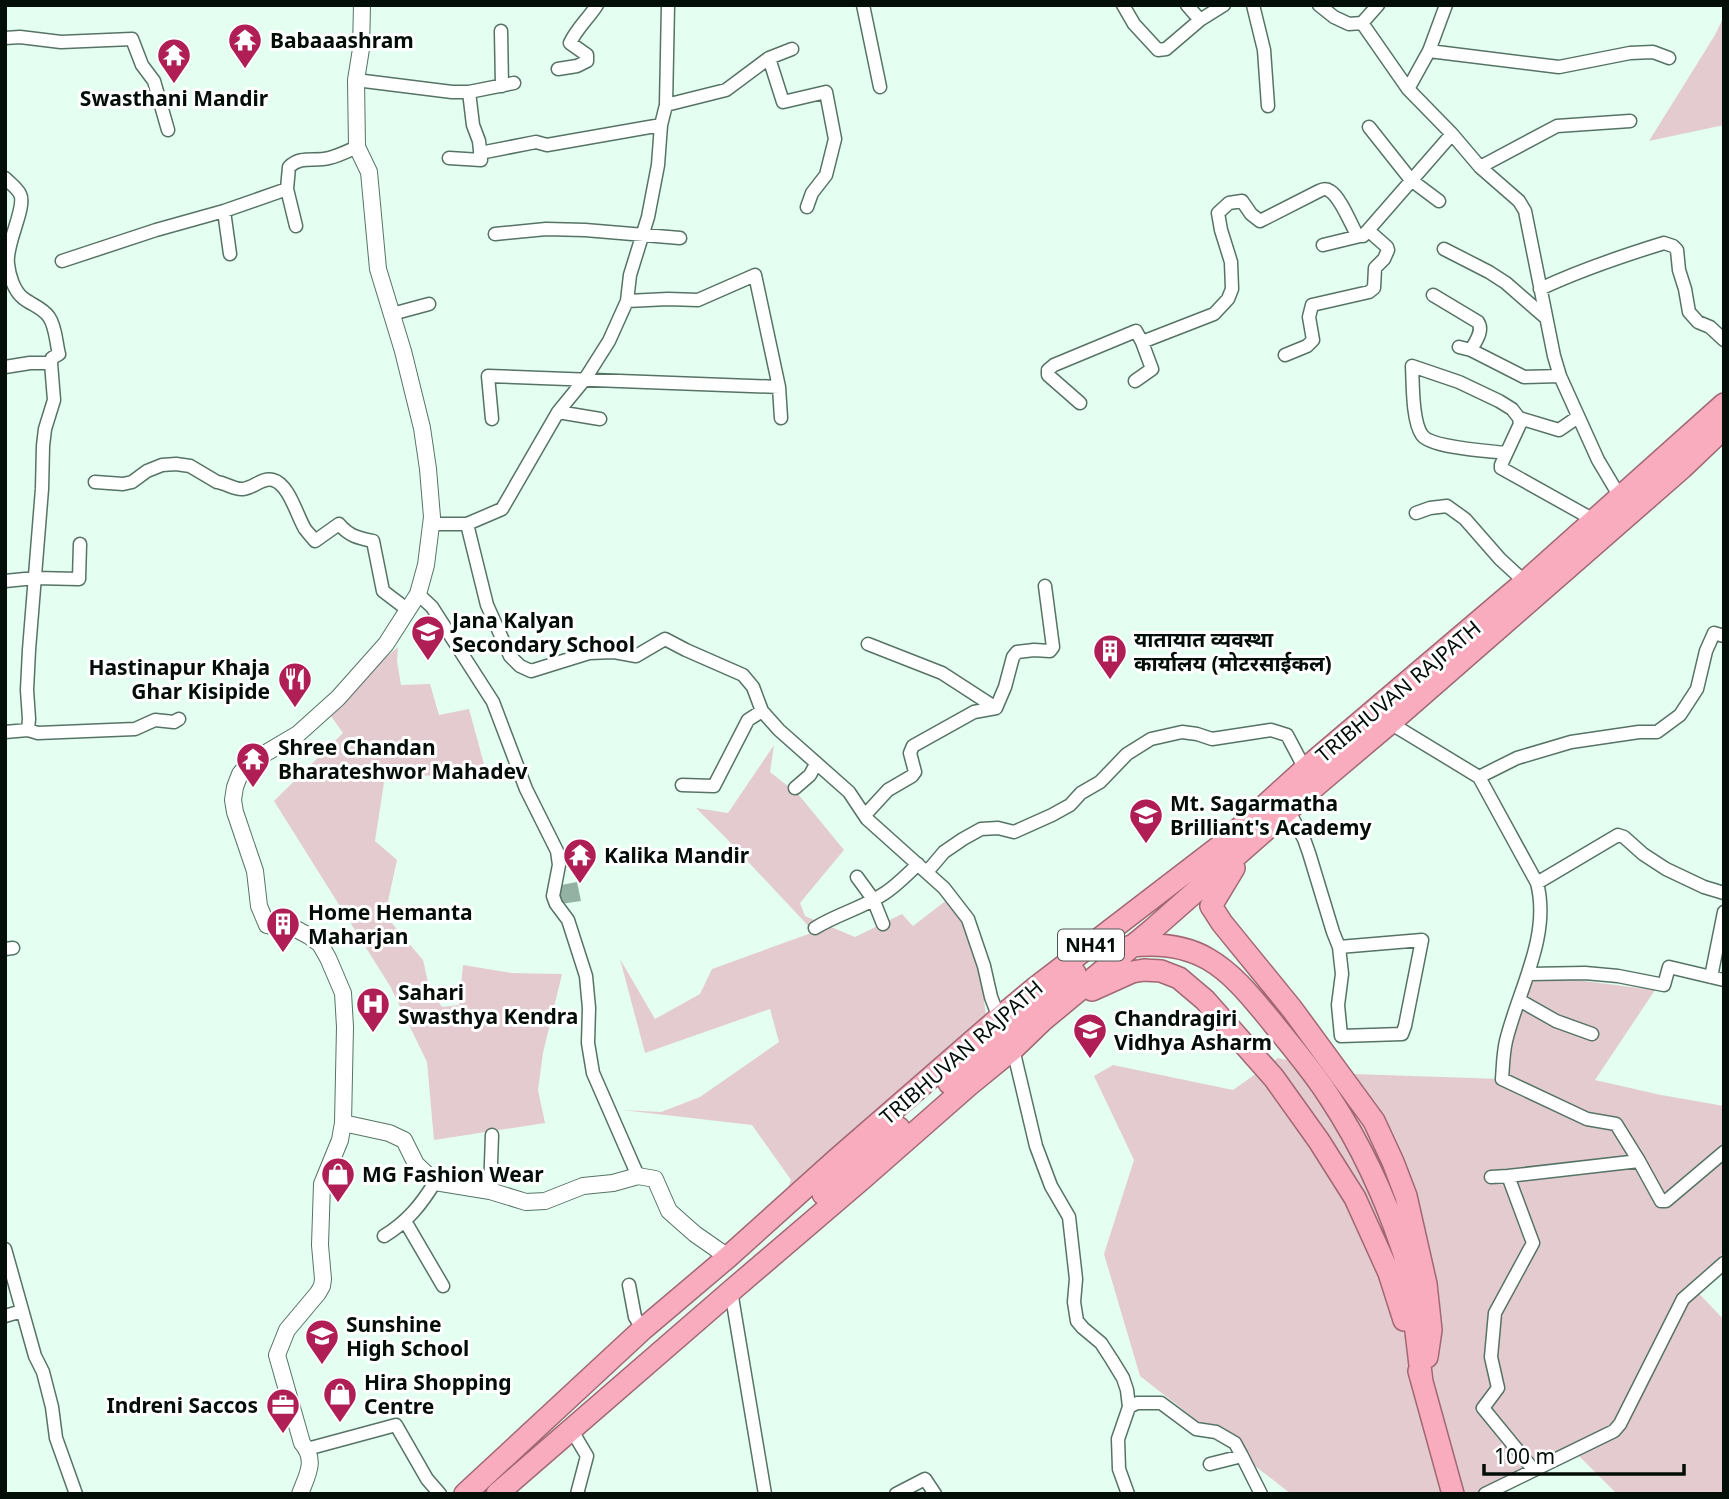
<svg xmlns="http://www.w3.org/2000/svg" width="1729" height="1499" viewBox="0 0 1729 1499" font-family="'Noto Sans','Noto Sans Devanagari',sans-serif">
	<rect width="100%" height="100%" fill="#e4fef1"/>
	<path fill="#e4cbd0" d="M1724,16V125L1649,141L1715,35Z
		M398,647L397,661L401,685L430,684L439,715L469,709L487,775L385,776L375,841L397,860L385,915L423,960L429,987L442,1007L459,1005L463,965L511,973L562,974L543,1053L538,1090L545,1123L434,1140L427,1062L390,986L274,801L343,733L326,709Z
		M774,745L770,772L798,794L844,850L800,903L805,916L855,937L902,914L913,926L952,896L981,971L989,1044L776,1220L791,1180L752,1125L622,1110L661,1112L700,1097L779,1042L770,1009L645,1053L620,959L655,1019L700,994L712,969L814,932L725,837L696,808L728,813Z
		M1529,974L1655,990L1595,1080L1661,1095L1724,1106V1253L1690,1284L1724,1320V1494H1617L1571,1448L1497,1494H1291L1140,1376L1104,1254L1134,1160L1094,1076L1113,1065L1233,1090L1278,1058L1354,1074L1502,1079Z"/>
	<path fill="#93b2a3" d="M577,882L581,901L560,904L556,886Z"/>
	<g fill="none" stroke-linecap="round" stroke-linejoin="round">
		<g stroke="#567365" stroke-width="15">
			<path id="minor" d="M863,5L880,87
				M1123,5L1134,24L1158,50L1166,49L1200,20L1224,5
				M1187,5L1200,20
				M1253,5L1264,50L1268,106
				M1319,5L1334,17L1349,24L1362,23
				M1378,5L1362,23L1408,89L1452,134L1480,167L1519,201L1525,211L1554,356L1560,376L1598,460L1623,502
				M501,31L502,86
				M5,38L20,37L61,42L132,39L142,65L154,81L168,130
				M1429,51L1559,67L1630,53L1653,52L1669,58
				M769,58L783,102L826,92L835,139L826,175L812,193L807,207
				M558,69L577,66L587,61V55L570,43C577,28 588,19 597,5
				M356,80L452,92H469L473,125L479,141L481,160L449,158
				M1408,89L1429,51L1446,5
				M469,92L514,83
				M666,105L726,90L769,58L792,49
				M1369,127L1411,180L1439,201
				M480,153L536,142L547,145L661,125
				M1480,167L1557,126L1630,121
				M5,178C10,183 17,188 20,194C27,207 5,244 8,264C9,275 14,291 23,298C32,305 43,308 49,317C56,327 56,343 59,354L52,358L51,363L54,400L45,429L43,446L42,489L29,650L27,690L29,719L28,730L5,732
				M224,211L230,254
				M296,226L287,189L289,167C301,155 314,162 329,158C338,156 348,151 357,147
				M495,234L546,229L585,230L680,238
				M1323,245L1360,236
				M1444,249L1489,272L1506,283L1545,317
				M62,261L156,230L224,211L287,189
				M1540,289C1580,270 1622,256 1664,243L1673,246L1677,250L1679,270L1685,289L1689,312L1698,322L1710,327L1724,340
				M1433,295L1478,322C1484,331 1475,342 1471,350
				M392,314L429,304
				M1459,347L1471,350L1524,377L1560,376
				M1285,355L1307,346L1313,340L1309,317L1312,305L1369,292L1374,288L1375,268L1384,259L1388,250L1387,247L1369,231
				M5,367L30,363H51
				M1135,381L1152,369L1142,342L1214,314L1228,299L1232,289L1231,262L1221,230L1218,213L1229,203L1242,201L1251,214L1260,221L1319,191C1323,189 1326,188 1330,191C1340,197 1350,222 1356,233L1360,236H1363L1452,134
				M779,387L781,418
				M1080,403L1048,375V370L1054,365L1136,331L1142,342
				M558,412L600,419
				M1519,418L1559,430L1578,417
				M492,419L488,376L779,387L755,275L698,300L668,299L627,301
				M1506,453C1490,451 1431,448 1422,435C1412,421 1413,383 1412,366L1459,382L1499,401L1512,409L1519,418L1520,424L1501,465V468L1594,520
				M95,482L123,484L132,482L147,471L162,465L176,464L190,466L217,482C226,483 234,490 243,489C254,488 262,477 273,480C289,484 297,516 305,529C308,533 312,537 315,541L339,524C349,536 358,538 373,541L383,591L408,610
				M1416,513L1430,508L1447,506L1465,519L1500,559L1525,582
				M431,524H467L502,509L558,412L585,379L609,341L627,301L630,275L648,217L658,165L661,125L666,105L668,5
				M467,524L487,605L510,656L520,666L531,671L589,653L614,652L636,656L665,639L686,650L743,675L753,687L762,711L779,730L849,792L867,819L944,888L968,919L984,966L991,997L999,1018
				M5,581L35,578L79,579L80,544
				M418,594L432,607L493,702L526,789L557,851L559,865L553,896L556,904L568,920L586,976L589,1008L588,1043L593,1073L638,1176
				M868,644L942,673L996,708
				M996,708L1005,687L1013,657L1017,652L1034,650L1050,651L1053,647L1045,586
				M1387,720L1390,723L1479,777L1537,883C1551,936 1518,991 1506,1041C1503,1054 1503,1067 1502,1079L1587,1119L1616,1124L1639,1161L1508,1176L1491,1177
				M28,730L38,733L135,729L155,720L174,722L179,719
				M1479,777L1517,758L1571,742L1639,732H1657L1680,715L1697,689L1706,651L1714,633L1724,636
				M682,785L714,786L748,720L762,711
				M795,788L810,775L816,764
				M1288,810L1304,839L1309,853L1333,932L1339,947L1342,974L1338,1005L1341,1036L1402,1034L1405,1026L1422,940L1339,947
				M865,815L888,790L912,776L915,772L910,753L913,746L974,712L996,708
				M927,872L944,852L963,839L981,829L998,828L1014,832L1052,815L1070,805L1081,793L1100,782L1127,754L1151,739L1182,732L1197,734L1212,739L1271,730L1287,735L1305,769
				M857,877L873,899L883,924
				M1537,883L1618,835L1624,837L1643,854L1666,869L1704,887L1724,893
				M815,928C837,914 863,908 885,893C897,885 908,874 918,864
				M5,949L13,948
				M1529,974L1585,973L1618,976L1664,985L1669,967L1724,980
				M1711,977L1724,912
				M1519,1000L1556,1021L1592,1034
				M1013,1049L1036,1146L1051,1186L1069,1217L1076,1279L1074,1302L1077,1321L1083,1328L1101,1343L1112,1360L1123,1378L1127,1390L1129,1407
				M1639,1161L1661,1201H1666L1724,1152
				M1508,1176L1533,1243L1495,1313L1491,1357L1498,1388L1483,1408L1533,1469
				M490,1191L492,1135
				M405,1221L443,1286
				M384,1236C407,1222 421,1205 435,1182
				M5,1249L35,1356L43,1372L52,1407L56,1438L76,1494
				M629,1285L635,1317L643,1329
				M731,1291L765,1494
				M5,1316L22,1311
				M571,1429L587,1456L577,1494
				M307,1449L396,1425L427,1479L440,1494
				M1210,1464L1242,1456L1261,1494
				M896,1494L925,1479L935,1494
				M1128,1494L1119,1469L1118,1439L1129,1407L1137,1403H1161L1196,1429L1216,1432L1235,1443L1242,1456
				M1485,1494L1614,1431L1620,1424L1683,1299L1724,1263"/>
		</g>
		<g stroke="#567365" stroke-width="18">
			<path id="tertiary" d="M362,5L361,49L356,80L357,147L369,172L378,269L403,351L422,428L428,469L432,517L426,565L418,594L386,644L338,698L298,734L249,763L240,774L235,787L233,800L235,812L255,871L259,906L267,925L296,929L309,936L320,944L328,958L343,993L345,1027L343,1123L389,1133L404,1140L416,1164L435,1182L490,1191L526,1202L545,1201L583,1186L613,1183L638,1176L655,1179L669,1211L695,1234L728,1257
				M300,1494C307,1475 317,1461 302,1443L277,1355L287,1330L318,1293L322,1286L323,1279L320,1245L322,1184L340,1140L343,1123"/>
		</g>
		<g stroke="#a16874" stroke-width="24">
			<path id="trunk" d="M1234,868L1211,906L1222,923L1292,1009L1374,1121L1393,1162L1406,1196L1426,1284L1431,1330L1427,1357
				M1131,946C1158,943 1184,945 1208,959C1234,974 1253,999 1272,1022C1292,1047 1313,1071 1330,1098C1361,1145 1385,1197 1403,1251C1407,1262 1408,1275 1410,1287C1415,1319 1418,1350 1422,1382
				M1092,990L1132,972L1144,970L1161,971L1179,978L1205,1000L1274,1078L1319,1141L1355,1198L1389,1273L1404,1320
				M949,1083L1075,973
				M823,1194L899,1128
				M1419,1371L1453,1494
				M465,1494L643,1329L728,1257L837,1159L999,1018L1035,988L1220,846L1305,769L1525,582L1724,404
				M497,1494L731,1291L862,1179L969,1085L1013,1049L1042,1021L1153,929L1319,783L1390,723L1682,468L1724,428"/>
		</g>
		<use href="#minor" stroke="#fff" stroke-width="12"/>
		<use href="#tertiary" stroke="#fff" stroke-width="16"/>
		<use href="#trunk" stroke="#f8acbe" stroke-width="21"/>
	</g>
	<defs>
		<g id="temple-pin" transform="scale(1.75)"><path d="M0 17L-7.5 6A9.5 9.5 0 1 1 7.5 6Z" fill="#af1f55" stroke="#fff"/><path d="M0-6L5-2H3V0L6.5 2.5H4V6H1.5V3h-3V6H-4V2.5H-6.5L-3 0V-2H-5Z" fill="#fff"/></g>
		<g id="school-pin" transform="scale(1.75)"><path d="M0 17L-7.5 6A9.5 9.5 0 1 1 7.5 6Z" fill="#af1f55" stroke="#fff"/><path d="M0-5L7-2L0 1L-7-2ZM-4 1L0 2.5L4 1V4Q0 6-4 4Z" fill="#fff"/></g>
		<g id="building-pin" transform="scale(1.75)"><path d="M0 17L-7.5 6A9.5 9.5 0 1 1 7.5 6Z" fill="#af1f55" stroke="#fff"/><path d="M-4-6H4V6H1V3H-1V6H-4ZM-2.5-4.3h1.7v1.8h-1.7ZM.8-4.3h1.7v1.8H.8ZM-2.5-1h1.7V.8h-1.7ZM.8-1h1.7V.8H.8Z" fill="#fff"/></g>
		<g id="restaurant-pin" transform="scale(1.75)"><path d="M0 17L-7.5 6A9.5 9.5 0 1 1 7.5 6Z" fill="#af1f55" stroke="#fff"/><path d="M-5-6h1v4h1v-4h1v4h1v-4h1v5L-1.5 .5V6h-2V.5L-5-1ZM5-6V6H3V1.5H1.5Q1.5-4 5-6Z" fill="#fff"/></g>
		<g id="hospital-pin" transform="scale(1.75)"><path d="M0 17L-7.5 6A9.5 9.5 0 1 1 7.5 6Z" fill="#af1f55" stroke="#fff"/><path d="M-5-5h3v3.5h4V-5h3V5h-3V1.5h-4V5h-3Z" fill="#fff"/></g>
		<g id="shop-pin" transform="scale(1.75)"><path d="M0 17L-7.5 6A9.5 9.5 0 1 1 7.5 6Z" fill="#af1f55" stroke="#fff"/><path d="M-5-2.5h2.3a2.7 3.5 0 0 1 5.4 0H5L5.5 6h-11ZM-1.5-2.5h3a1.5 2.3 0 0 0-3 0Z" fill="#fff"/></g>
		<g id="office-pin" transform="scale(1.75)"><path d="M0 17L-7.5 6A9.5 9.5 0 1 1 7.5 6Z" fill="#af1f55" stroke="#fff"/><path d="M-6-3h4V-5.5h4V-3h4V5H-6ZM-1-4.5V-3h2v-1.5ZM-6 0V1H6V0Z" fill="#fff"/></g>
	</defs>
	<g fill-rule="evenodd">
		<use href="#temple-pin" x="245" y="40"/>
		<use href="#temple-pin" x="174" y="55"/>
		<use href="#school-pin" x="428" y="632"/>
		<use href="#building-pin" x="1110" y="651"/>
		<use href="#restaurant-pin" x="295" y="679"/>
		<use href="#temple-pin" x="253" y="759"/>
		<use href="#school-pin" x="1146" y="815"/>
		<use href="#temple-pin" x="580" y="855"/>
		<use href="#building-pin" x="283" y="924"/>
		<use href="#hospital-pin" x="373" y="1004"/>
		<use href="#school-pin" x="1090" y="1030"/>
		<use href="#shop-pin" x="338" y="1174"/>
		<use href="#school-pin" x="322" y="1336"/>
		<use href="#shop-pin" x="340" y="1394"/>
		<use href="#office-pin" x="283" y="1405"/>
	</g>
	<g text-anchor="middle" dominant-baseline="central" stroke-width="6" stroke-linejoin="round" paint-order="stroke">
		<rect fill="#fff" stroke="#4f5653" stroke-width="2" x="1058" y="929.5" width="66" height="31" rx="5"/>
		<g font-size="19" font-weight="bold" fill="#040e09">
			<text x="1091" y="945">NH41</text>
		</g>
		<g font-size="21" font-weight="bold" fill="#040e09" stroke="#fff" text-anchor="start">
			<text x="270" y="40">Babaaashram</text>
			<text x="174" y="98" text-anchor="middle">Swasthani Mandir</text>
			<text x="452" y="620">Jana Kalyan<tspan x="452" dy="24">Secondary School</tspan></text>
			<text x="1134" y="639">यातायात व्यवस्था<tspan x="1134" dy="24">कार्यालय (मोटरसाईकल)</tspan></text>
			<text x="270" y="667" text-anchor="end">Hastinapur Khaja<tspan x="270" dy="24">Ghar Kisipide</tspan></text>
			<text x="278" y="747">Shree Chandan<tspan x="278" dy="24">Bharateshwor Mahadev</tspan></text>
			<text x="1170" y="803">Mt. Sagarmatha<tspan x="1170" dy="24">Brilliant's Academy</tspan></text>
			<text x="604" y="855">Kalika Mandir</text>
			<text x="308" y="912">Home Hemanta<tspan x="308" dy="24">Maharjan</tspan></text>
			<text x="398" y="992">Sahari<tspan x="398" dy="24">Swasthya Kendra</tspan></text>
			<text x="1114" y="1018">Chandragiri<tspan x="1114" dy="24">Vidhya Asharm</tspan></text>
			<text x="362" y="1174">MG Fashion Wear</text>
			<text x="346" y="1324">Sunshine<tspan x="346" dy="24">High School</tspan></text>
			<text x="364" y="1382">Hira Shopping<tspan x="364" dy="24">Centre</tspan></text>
			<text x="258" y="1405" text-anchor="end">Indreni Saccos</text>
		</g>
		<g font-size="21" fill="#040e09" stroke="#fff">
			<text transform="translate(1398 691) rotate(-40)">TRIBHUVAN RAJPATH</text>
			<text transform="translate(961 1052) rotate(-41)">TRIBHUVAN RAJPATH</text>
		</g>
	</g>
	<rect width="1729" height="1499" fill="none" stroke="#040e09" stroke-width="14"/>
	<path d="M1484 1464v10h200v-10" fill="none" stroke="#040e09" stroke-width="3.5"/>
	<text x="1494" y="1464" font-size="21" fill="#040e09" stroke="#ffffff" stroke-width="5" paint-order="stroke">100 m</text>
</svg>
